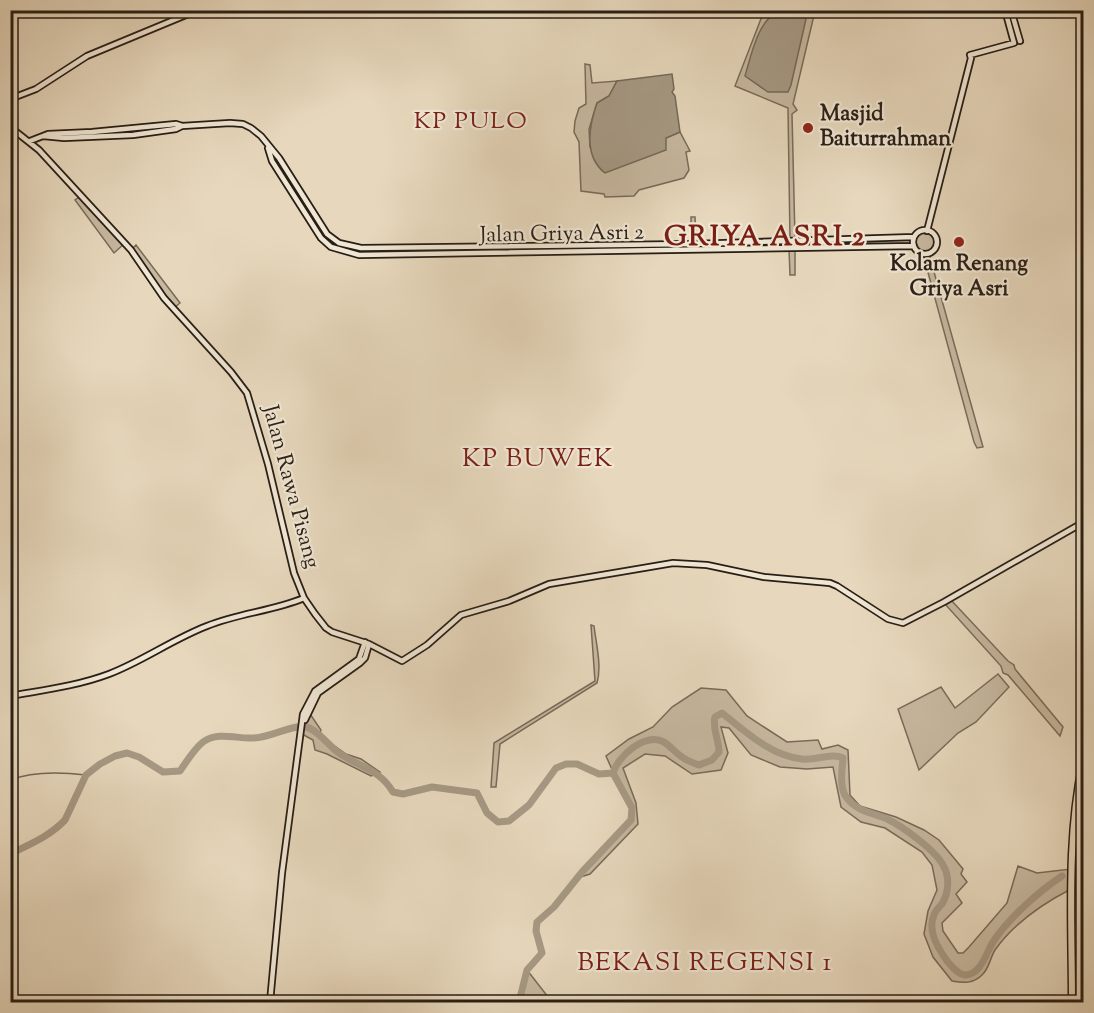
<svg xmlns="http://www.w3.org/2000/svg" width="1094" height="1013" viewBox="0 0 1094 1013" font-family="'Sorts Mill Goudy',serif">
	<rect width="100%" height="100%" fill="#e7d8bd"/>
	<filter id="stains"><feTurbulence type="fractalNoise" baseFrequency=".00333" numOctaves="4"/><feColorMatrix values="0 0 0 0 .2 0 0 0 0 .09 0 0 0 0 .02 0 0 0 .5 -.17"/></filter>
	<radialGradient id="worn" r=".72"><stop offset=".6" stop-color="#630" stop-opacity="0"/><stop offset="1" stop-color="#630" stop-opacity=".3"/></radialGradient>
	<path fill="#c7b8a0" stroke="#786b5a" stroke-width="1.5" d="M764,11H815L793,104L797,110L792,114L795,239L914,237L924,231L934,235L936,245L929,254L983,447L977,448L974,442L923,254L914,246L795,249V275H790L789,249H698L691,240V217H695L696,240L693,243L790,240L788,108L735,86Z
		M585,64L590,65L592,83L617,81L609,96L597,103L589,129L590,147L666,138L680,132L690,151L686,152L689,170L684,178L639,190L634,196L605,197L604,194L581,191L579,142L574,132L575,121L579,108L586,104Z
		M81,196L125,243L114,253L75,200Z
		M136,245L180,303L174,308L131,250Z
		M950,599L1008,661L1014,665L1015,669L1063,727L1060,736L1008,675L1003,673L1001,666L944,603Z
		M591,625L594,626C596,643 602,666 597,683L500,744L496,787H491L494,743L595,681Z
		M998,674L1009,687L976,722L958,733L919,770L898,709L941,687L955,708Z
		M701,688L726,690L747,716L787,742L818,740L822,749L838,745L848,750L850,795L860,806L896,817L924,830L939,840L963,869L961,874L967,882L956,894L962,903L942,923L943,931L958,953H963L969,947L1007,903L1018,866L1037,873L1071,869V889C1042,904 1014,923 995,950C990,958 989,969 982,975C973,984 964,983 952,981L933,957L924,934L928,911L937,890L932,865L922,852L885,828L861,822L841,807L833,767L807,769L780,767L751,755L729,728L721,727L728,753L721,770L692,774L665,756L645,754L623,768L636,803L638,824L590,874L577,878L631,820L632,808L622,792L606,756L629,739L653,727L672,707Z
		M308,711L321,730L319,735L346,754L361,759L380,772L371,776L327,754L315,750L313,740L302,734Z
		M527,970L552,1002H519Z"/>
	<path fill="#a69984" stroke="#746858" stroke-width="1.5" d="M790,10L801,12L806,19L791,85L788,92H768L745,76C750,59 758,21 776,13C780,11 786,11 790,10Z
		M672,74L674,89L672,92L675,96L680,132L666,138V150L605,173C583,156 589,126 597,103L609,96L617,81Z"/>
	<g fill="none" stroke-linecap="round" stroke-linejoin="round">
		<path stroke="#746858" stroke-width="1.5" d="M10,780C33,771 62,772 86,775"/>
		<path stroke="#a69984" stroke-width="7" d="M10,854C30,844 50,836 65,820L86,775L100,764L115,756L127,753L139,757L163,772L180,771C187,761 194,749 203,742C218,731 237,739 253,738C270,738 292,724 306,727C316,729 327,743 335,750C356,767 378,767 393,792L403,794L432,787L477,793L487,813L498,822L509,821L529,805L556,768L566,764H577L599,774L613,773C618,756 645,732 664,742C670,746 676,753 682,757C687,761 694,763 699,765L712,760L719,752C719,740 712,728 715,717L722,713C746,732 771,756 802,759C816,761 831,752 843,758C842,770 839,789 847,798C856,811 873,813 887,819C902,826 935,850 943,865C950,877 949,892 942,904C939,907 935,911 934,915C927,931 938,948 947,961C952,966 957,974 965,975C981,975 986,953 993,942C1009,918 1038,892 1062,876
			M519,1002L527,970L542,953L536,931L537,922L554,907L582,872L631,820L632,808L613,773"/>
		<g stroke="#291e15" stroke-width="8">
			<path id="secondary" d="M1011,10L1020,41
				M10,99L36,89L87,56L198,10
				M10,127L39,150L131,250L164,298L231,372L247,393L268,464L294,573L304,598L315,614L326,628L332,632L369,644L402,661L427,645L461,615L509,601L549,584L673,563L707,565L764,577L830,583L837,586L888,619L903,623L944,602L1084,522
				M43,136L64,138L133,135L176,129L182,126
				M30,141L48,134L92,132L176,124L182,126L230,123L243,124L251,128L261,136L279,158L327,234L339,243L361,248L692,244L914,237
				M268,148L272,161L321,238L331,247L359,255L914,246
				M913 242a12 12 0 1 1 24 0a12 12 0 1 1-24 0Z
				M927,231L971,58L970,55L1014,43L1005,10
				M10,696C43,690 77,686 109,674C143,661 173,639 207,626C239,613 273,611 304,598
				M305,720L318,693L360,663L365,658L369,644
				M270,1002L282,873L303,714L315,691L359,659L365,642"/>
		</g>
		<g stroke="#291e15" stroke-width="9">
			<path id="highway" d="M1072,1002C1072,921 1066,837 1084,757
				M1081,1002L1080,860L1084,823"/>
		</g>
		<use href="#secondary" stroke="#efe6d4" stroke-width="4.5"/>
		<use href="#highway" stroke="#e7d8bd" stroke-width="6"/>
	</g>
	<g fill="#8f2418" stroke="#efe6d4" stroke-width="2">
		<circle cx="808" cy="128" r="6"/>
		<circle cx="959" cy="242" r="6"/>
	</g>
	<g text-anchor="middle" dominant-baseline="central" stroke-width="4.5" stroke-linejoin="round" paint-order="stroke">
		<g font-size="22" font-weight="bold" fill="#291e15" stroke="#efe6d4" text-anchor="start">
			<text x="820" y="115">Masjid<tspan x="820" dy="25">Baiturrahman</tspan></text>
			<text x="959" y="265" text-anchor="middle">Kolam Renang<tspan x="959" dy="25">Griya Asri</tspan></text>
		</g>
		<g font-size="22" fill="#291e15" stroke="#efe6d4">
			<text transform="translate(562 235) rotate(-1)">Jalan Griya Asri 2</text>
			<text transform="translate(290 487) rotate(75)">Jalan Rawa Pisang</text>
		</g>
		<g font-size="24" letter-spacing="1.5" fill="#7a1f14" stroke="#efe6d4">
			<text x="471" y="122">KP PULO</text>
		</g>
		<g font-size="26" letter-spacing="1.5" fill="#7a1f14" stroke="#efe6d4">
			<text x="538" y="459">KP BUWEK</text>
			<text x="705" y="963">BEKASI REGENSI 1</text>
		</g>
		<g font-size="28" font-weight="bold" letter-spacing="1.5" fill="#7a1f14" stroke="#efe6d4">
			<text x="765" y="238">GRIYA ASRI 2</text>
		</g>
	</g>
	<rect width="1094" height="1013" fill="none" stroke="#e7d8bd" stroke-width="36"/>
	<rect x="12" y="12" width="1070" height="989" fill="none" stroke="#291e15" stroke-width="3"/>
	<rect x="18" y="18" width="1058" height="977" fill="none" stroke="#291e15" stroke-width="1.5"/>
	<rect width="100%" height="100%" filter="url(#stains)"/>
	<rect width="100%" height="100%" fill="url(#worn)"/>
</svg>
